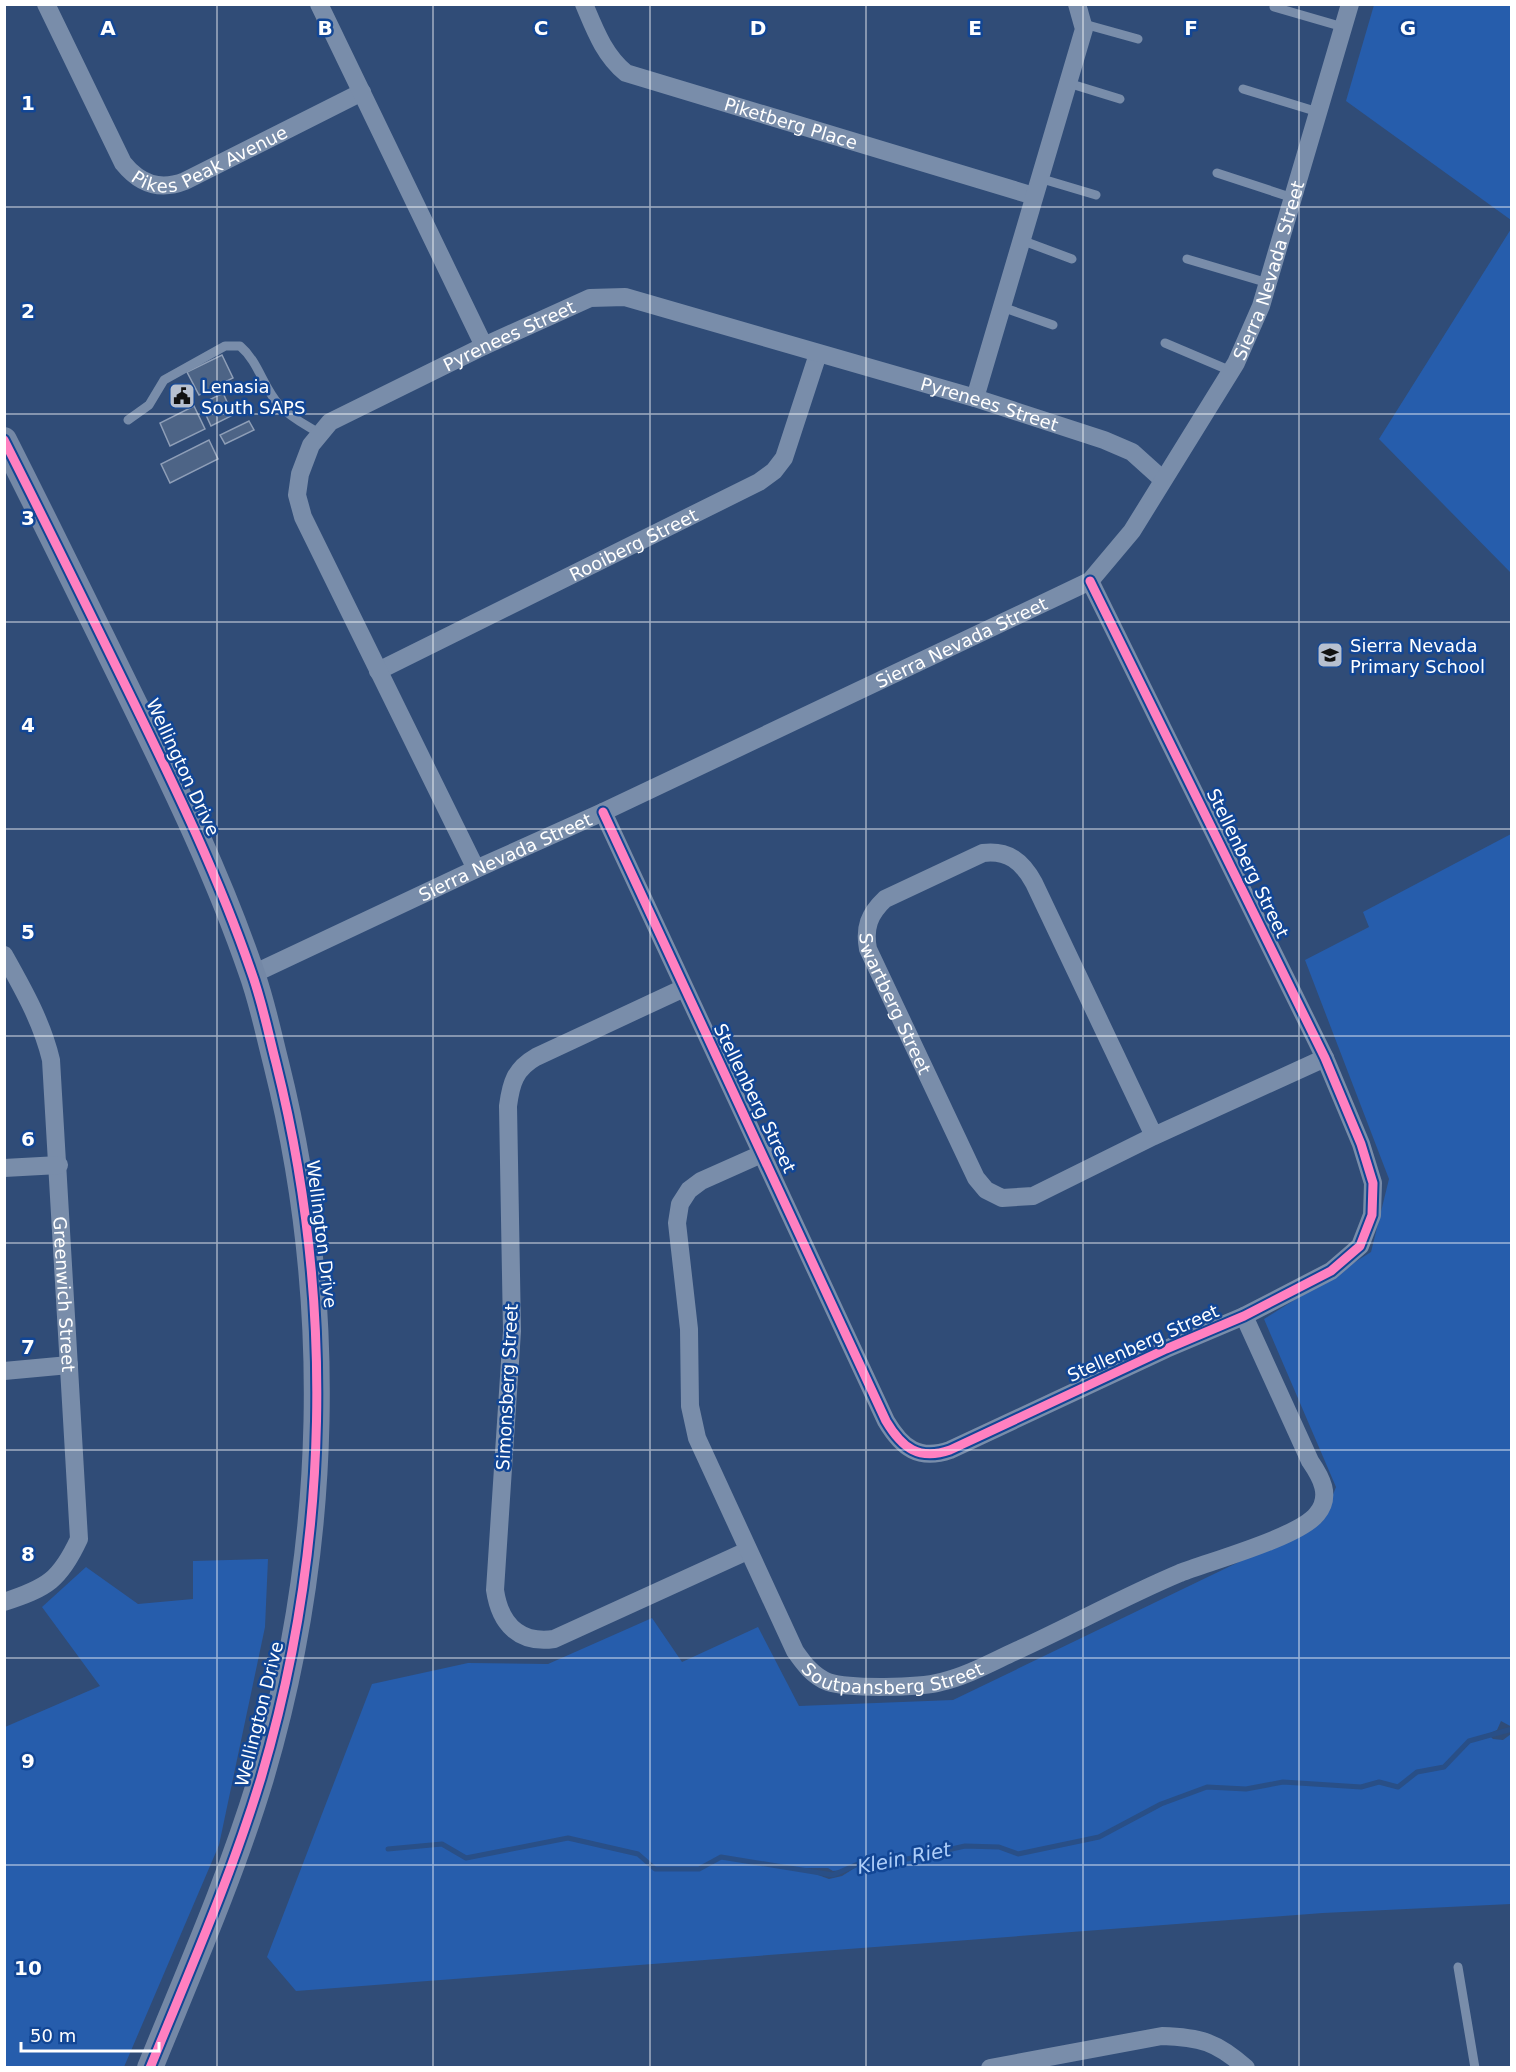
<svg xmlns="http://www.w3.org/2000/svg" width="1516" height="2072" viewBox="0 0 1516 2072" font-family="'DejaVu Sans',sans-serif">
	<rect width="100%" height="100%" fill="#304c77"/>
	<path fill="#265dac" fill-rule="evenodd" d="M1374,5H1511V220L1346,101Z
		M1511,229L1512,573H1511L1379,439Z
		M1511,834L1512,1727L1501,1721L1497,1730L1488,1734L1493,1739L1503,1740L1511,1734V1904L1323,1913L296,1991L267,1957L372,1684L468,1663L548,1664L652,1618L682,1662L758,1627L799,1706L953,1700L1322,1522L1336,1487L1264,1319L1371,1252L1389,1179L1305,960L1369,927L1363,912ZM858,1863L861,1864L842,1876L829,1879L799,1868H828L833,1871L851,1869Z
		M268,1559L265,1627L219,1845L124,2067H5V1727L100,1686L42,1607L86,1567L138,1604L193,1599V1561Z"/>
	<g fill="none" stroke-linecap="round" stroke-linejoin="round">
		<path stroke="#294f87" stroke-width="5" d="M388,1849L442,1844L466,1858L568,1838L638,1854L655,1869H699L721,1857L833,1875L867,1860L885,1864L965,1846L999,1847L1018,1854L1099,1837L1161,1804L1207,1787L1246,1789L1283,1782L1361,1787L1379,1782L1398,1787L1417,1772L1444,1767L1469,1741L1512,1729"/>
	</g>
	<path fill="#4d6486" stroke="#8e9eb7" stroke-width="1.5" d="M222,355L233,378L199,395L187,372Z
		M223,393L233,415L211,426L201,404Z
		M194,406L205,429L170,446L160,423Z
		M249,421L254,430L225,444L220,435Z
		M209,440L218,459L170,483L161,464Z"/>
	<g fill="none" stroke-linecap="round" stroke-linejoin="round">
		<path stroke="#798daa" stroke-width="9" d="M1274,7L1343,27
			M1084,24L1138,39
			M1068,83L1120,99
			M1243,89L1318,112
			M1217,173L1293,198
			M1039,178L1096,195
			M1021,240L1072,259
			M1187,259L1268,283
			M1002,307L1053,325
			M1165,343L1231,371
			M128,420L149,405L164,380L225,346H240C259,362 263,388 280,406C291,418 306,425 319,433
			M1458,1967L1475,2068"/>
		<g stroke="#798daa" stroke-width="18">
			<path id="s1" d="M46,4L123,163C140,184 160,191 185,181L362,92"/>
			<path d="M319,4L484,346"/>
			<path id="s2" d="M584,4C595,30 604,55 626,73L1034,196"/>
			<path d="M975,398L1084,29L1077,4"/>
			<path id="s3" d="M378,671L759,482L774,471L784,458L818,354"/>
			<path d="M603,812L886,1421C902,1448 919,1461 950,1450L1166,1349L1244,1316L1331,1271L1360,1246L1372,1215L1373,1183L1361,1144L1325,1058L1090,581"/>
			<path id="s4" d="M476,869L303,517L297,495L300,474L311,445L330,422L484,346L590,298L625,297L975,398L1104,440L1132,452L1162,479"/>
			<path id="s5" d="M4,955C23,989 42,1022 51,1060L79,1539C60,1580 47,1588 4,1602"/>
			<path id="s6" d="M253,974L476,869L603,812L1090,581L1132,531L1236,363L1261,306L1350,4"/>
			<path d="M684,988L536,1057C515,1069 511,1083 508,1106L512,1331L495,1590C500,1624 519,1644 554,1639L747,1551"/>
			<path id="s7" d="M1154,1136L1034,883C1022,861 1008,850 983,853L885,899C869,914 864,928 868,949L976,1178L986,1190L1002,1198L1033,1196L1154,1136L1325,1058"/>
			<path id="s8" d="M764,1153L701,1181L689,1190L680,1204L677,1223L689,1329L690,1406L697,1438L795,1651C804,1664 813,1676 828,1682C849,1689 919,1688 941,1682C967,1676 992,1662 1016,1651C1071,1626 1125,1596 1180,1573C1211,1561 1299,1537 1317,1514C1332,1496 1321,1477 1310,1461L1244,1316"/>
			<path d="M4,1168L59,1165"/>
			<path d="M4,1371L69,1365"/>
			<path d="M990,2068L1162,2036C1200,2037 1217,2042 1246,2068"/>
		</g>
		<path stroke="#7488a6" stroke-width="26" d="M4,440C48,527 91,615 134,703C177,791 219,878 251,971C262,1001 268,1032 276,1063C335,1298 330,1545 261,1778C231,1877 189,1972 150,2068"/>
		<g stroke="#124695" stroke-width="13">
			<path id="cycleway" d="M4,440C48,527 91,615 134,703C177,791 219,878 251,971C262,1001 268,1032 276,1063C335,1298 330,1545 261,1778C231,1877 189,1972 150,2068
				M603,812L886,1421C902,1448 919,1461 950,1450L1166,1349L1244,1316L1331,1271L1360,1246L1372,1215L1373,1183L1361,1144L1325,1058L1090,581"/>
		</g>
		<use href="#cycleway" stroke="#ff80c0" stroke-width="9"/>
	</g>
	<path fill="none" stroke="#fff" stroke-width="1.5" stroke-opacity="0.55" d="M217,4V2068M433,4V2068M650,4V2068M866,4V2068M1083,4V2068M1299,4V2068M4,207H1512M4,414H1512M4,622H1512M4,829H1512M4,1036H1512M4,1243H1512M4,1450H1512M4,1658H1512M4,1865H1512"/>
	<defs>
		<g id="civic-square" transform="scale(1.35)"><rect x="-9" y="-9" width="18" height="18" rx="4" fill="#b7c0cf" stroke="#124695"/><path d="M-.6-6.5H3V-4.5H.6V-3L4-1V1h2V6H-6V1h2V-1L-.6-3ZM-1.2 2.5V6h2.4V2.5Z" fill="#111"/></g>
		<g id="school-square" transform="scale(1.35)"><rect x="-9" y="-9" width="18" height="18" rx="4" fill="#b7c0cf" stroke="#124695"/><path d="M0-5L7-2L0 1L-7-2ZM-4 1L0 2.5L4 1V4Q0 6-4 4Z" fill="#111"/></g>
	</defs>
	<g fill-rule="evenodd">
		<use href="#civic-square" x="182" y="396"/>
		<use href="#school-square" x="1330" y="655"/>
	</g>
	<g text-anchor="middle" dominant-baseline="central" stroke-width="5" stroke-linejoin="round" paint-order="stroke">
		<g font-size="18" fill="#fff" stroke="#124695">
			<text stroke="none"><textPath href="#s2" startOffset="254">Piketberg Place</textPath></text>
			<text stroke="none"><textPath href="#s1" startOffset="276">Pikes Peak Avenue</textPath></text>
			<text stroke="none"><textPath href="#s6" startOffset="1286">Sierra Nevada Street</textPath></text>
			<text stroke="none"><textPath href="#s4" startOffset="696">Pyrenees Street</textPath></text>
			<text stroke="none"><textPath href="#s4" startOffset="1200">Pyrenees Street</textPath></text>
			<text stroke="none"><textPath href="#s3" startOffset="285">Rooiberg Street</textPath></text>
			<text stroke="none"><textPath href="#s6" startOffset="782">Sierra Nevada Street</textPath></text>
			<text transform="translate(183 767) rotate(65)">Wellington Drive</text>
			<text stroke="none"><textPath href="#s6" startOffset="278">Sierra Nevada Street</textPath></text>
			<text transform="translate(1248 863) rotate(64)">Stellenberg Street</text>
			<text stroke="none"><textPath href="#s7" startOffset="568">Swartberg Street</textPath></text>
			<text transform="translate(755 1098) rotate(64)">Stellenberg Street</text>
			<text transform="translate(322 1234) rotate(83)">Wellington Drive</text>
			<text stroke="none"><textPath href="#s5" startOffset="350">Greenwich Street</textPath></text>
			<text transform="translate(1143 1343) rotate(-24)">Stellenberg Street</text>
			<text transform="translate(507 1387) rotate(-87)">Simonsberg Street</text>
			<text stroke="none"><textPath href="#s8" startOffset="681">Soutpansberg Street</textPath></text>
			<text transform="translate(259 1714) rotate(-76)">Wellington Drive</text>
		</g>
		<g font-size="18" fill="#fff" stroke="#124695" text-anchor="start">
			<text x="201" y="386">Lenasia<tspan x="201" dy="21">South SAPS</tspan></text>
			<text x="1350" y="645">Sierra Nevada<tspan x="1350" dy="21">Primary School</tspan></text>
		</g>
		<g font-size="20" font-style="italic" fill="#aecef9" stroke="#124695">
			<text transform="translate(904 1858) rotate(-11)">Klein Riet</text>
		</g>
	</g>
	<g font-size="20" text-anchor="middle" font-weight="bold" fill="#fff" stroke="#124695" stroke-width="5" stroke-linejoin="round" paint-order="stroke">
		<text x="108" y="35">A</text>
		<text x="325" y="35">B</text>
		<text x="541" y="35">C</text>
		<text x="758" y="35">D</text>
		<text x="975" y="35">E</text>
		<text x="1191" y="35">F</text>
		<text x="1408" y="35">G</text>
		<text x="28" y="110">1</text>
		<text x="28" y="318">2</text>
		<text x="28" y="525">3</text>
		<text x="28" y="732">4</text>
		<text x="28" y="939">5</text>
		<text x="28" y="1146">6</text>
		<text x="28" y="1354">7</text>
		<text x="28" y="1561">8</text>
		<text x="28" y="1768">9</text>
		<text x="28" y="1975">10</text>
	</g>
	<rect width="1516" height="2072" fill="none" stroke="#ffffff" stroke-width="12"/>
	<path d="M21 2042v9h138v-9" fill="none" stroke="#ffffff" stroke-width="3"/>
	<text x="30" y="2042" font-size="18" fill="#ffffff" stroke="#124695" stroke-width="4.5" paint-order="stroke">50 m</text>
</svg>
